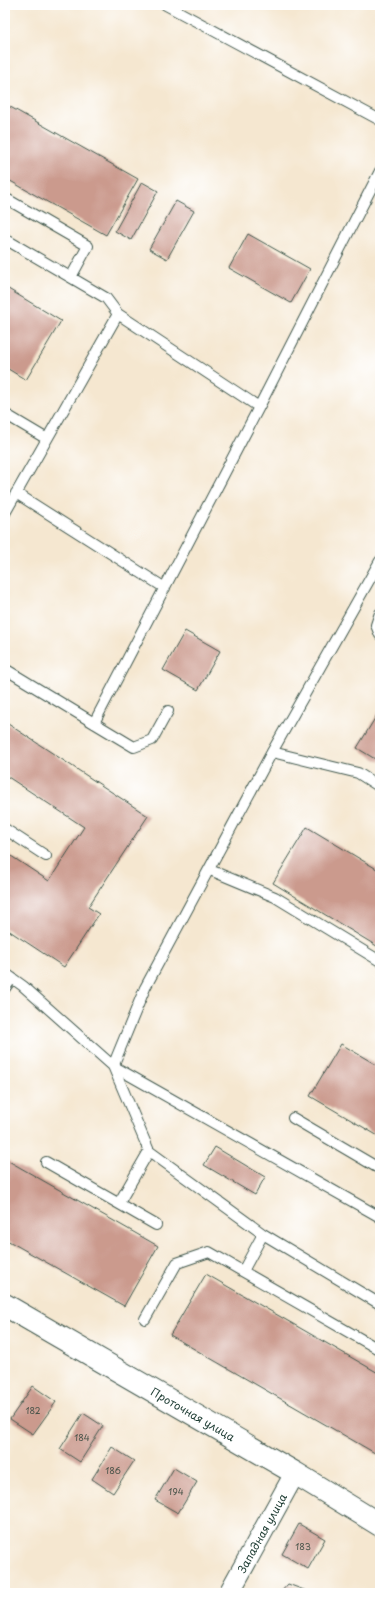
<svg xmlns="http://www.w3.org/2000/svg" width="385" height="1598" viewBox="0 0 385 1598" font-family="'Playpen Sans',sans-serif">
	<rect width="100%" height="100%" fill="#fff"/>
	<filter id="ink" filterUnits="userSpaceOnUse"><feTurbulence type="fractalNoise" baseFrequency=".025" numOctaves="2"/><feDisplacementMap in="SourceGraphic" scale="8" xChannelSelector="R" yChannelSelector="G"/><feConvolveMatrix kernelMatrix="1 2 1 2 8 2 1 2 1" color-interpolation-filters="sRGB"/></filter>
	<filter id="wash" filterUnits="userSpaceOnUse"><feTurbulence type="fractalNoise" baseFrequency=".012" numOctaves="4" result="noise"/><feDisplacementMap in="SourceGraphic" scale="16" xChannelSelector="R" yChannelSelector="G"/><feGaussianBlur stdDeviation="0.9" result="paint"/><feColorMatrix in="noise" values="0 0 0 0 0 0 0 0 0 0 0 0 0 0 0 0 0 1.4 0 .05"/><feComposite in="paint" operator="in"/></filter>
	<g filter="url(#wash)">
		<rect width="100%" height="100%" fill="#f5e7d0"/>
		<g id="blocks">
			<path fill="#cb9a8d" d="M5,104L138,179L106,235L5,178Z
				M142,182L158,191L131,240L115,231Z
				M176,201L194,211L167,259L149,249Z
				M248,234L310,269L291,303L229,268Z
				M5,287L61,321L26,380L5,367Z
				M185,631L220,651L198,690L163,670Z
				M380,710V762L357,748Z
				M5,722L148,816L88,907L99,914L64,967L5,928V852L49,881L84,827L5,775Z
				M307,827L380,871V948L273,883Z
				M341,1044L380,1067V1137L310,1096Z
				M215,1147L265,1177L255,1195L204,1165Z
				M5,1159L158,1246L124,1306L5,1239Z
				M206,1274L380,1374V1456L170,1335Z
				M33,1386L56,1402L33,1434L10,1419Z
				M83,1413L103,1426L80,1462L60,1449Z
				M112,1447L134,1461L113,1493L92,1479Z
				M174,1468L197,1482L178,1513L155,1500Z
				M299,1524L325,1539L308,1569L282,1554Z
				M288,1584L312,1593H280Z"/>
		</g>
	</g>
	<g filter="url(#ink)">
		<use href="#blocks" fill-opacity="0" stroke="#3f564b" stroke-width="1"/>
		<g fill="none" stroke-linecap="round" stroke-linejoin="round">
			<g stroke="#3f564b" stroke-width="12">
				<path id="service" d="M166,5L380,120
					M5,198L88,246L71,277
					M5,239L106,298L118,314
					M5,414L47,439
					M16,493L165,588
					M5,513L118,314L259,407L380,171
					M380,561L272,752L145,988L113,1066L149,1151L263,1234L380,1304
					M380,613L376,625L380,635
					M5,669L94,723L259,407
					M94,723L134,747L152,740L168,711
					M272,752L358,773L380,787
					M5,829L46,856
					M210,870L275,897L380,961
					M5,973L23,986L113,1066L380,1217
					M5,988L12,978
					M293,1118L380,1169
					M46,1162L156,1225
					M119,1203L149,1151
					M243,1271L263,1234
					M145,1319L177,1263L209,1252L380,1350"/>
			</g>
			<g stroke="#3f564b" stroke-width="22">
				<path id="minor" d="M229,1593L295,1473"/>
			</g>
			<g stroke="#3f564b" stroke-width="24">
				<path id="tertiary" d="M5,1305L295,1473L380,1525"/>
			</g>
			<use href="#service" stroke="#fff" stroke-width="10"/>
			<use href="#minor" stroke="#fff" stroke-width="20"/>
			<use href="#tertiary" stroke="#fff" stroke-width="22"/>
		</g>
	</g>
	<g text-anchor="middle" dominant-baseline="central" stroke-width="3.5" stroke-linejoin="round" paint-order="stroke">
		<g font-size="9" fill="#4a544a">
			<text x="33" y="1410">182</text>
			<text x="82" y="1437">184</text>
			<text x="113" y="1470">186</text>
			<text x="176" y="1491">194</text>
			<text x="303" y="1546">183</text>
		</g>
		<g font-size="11" fill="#1f3d34" stroke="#fff">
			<text transform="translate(193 1414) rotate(30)">Проточная улица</text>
			<text transform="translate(262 1533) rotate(-61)">Западная улица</text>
		</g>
	</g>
	<rect width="385" height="1598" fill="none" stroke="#fff" stroke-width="20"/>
</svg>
